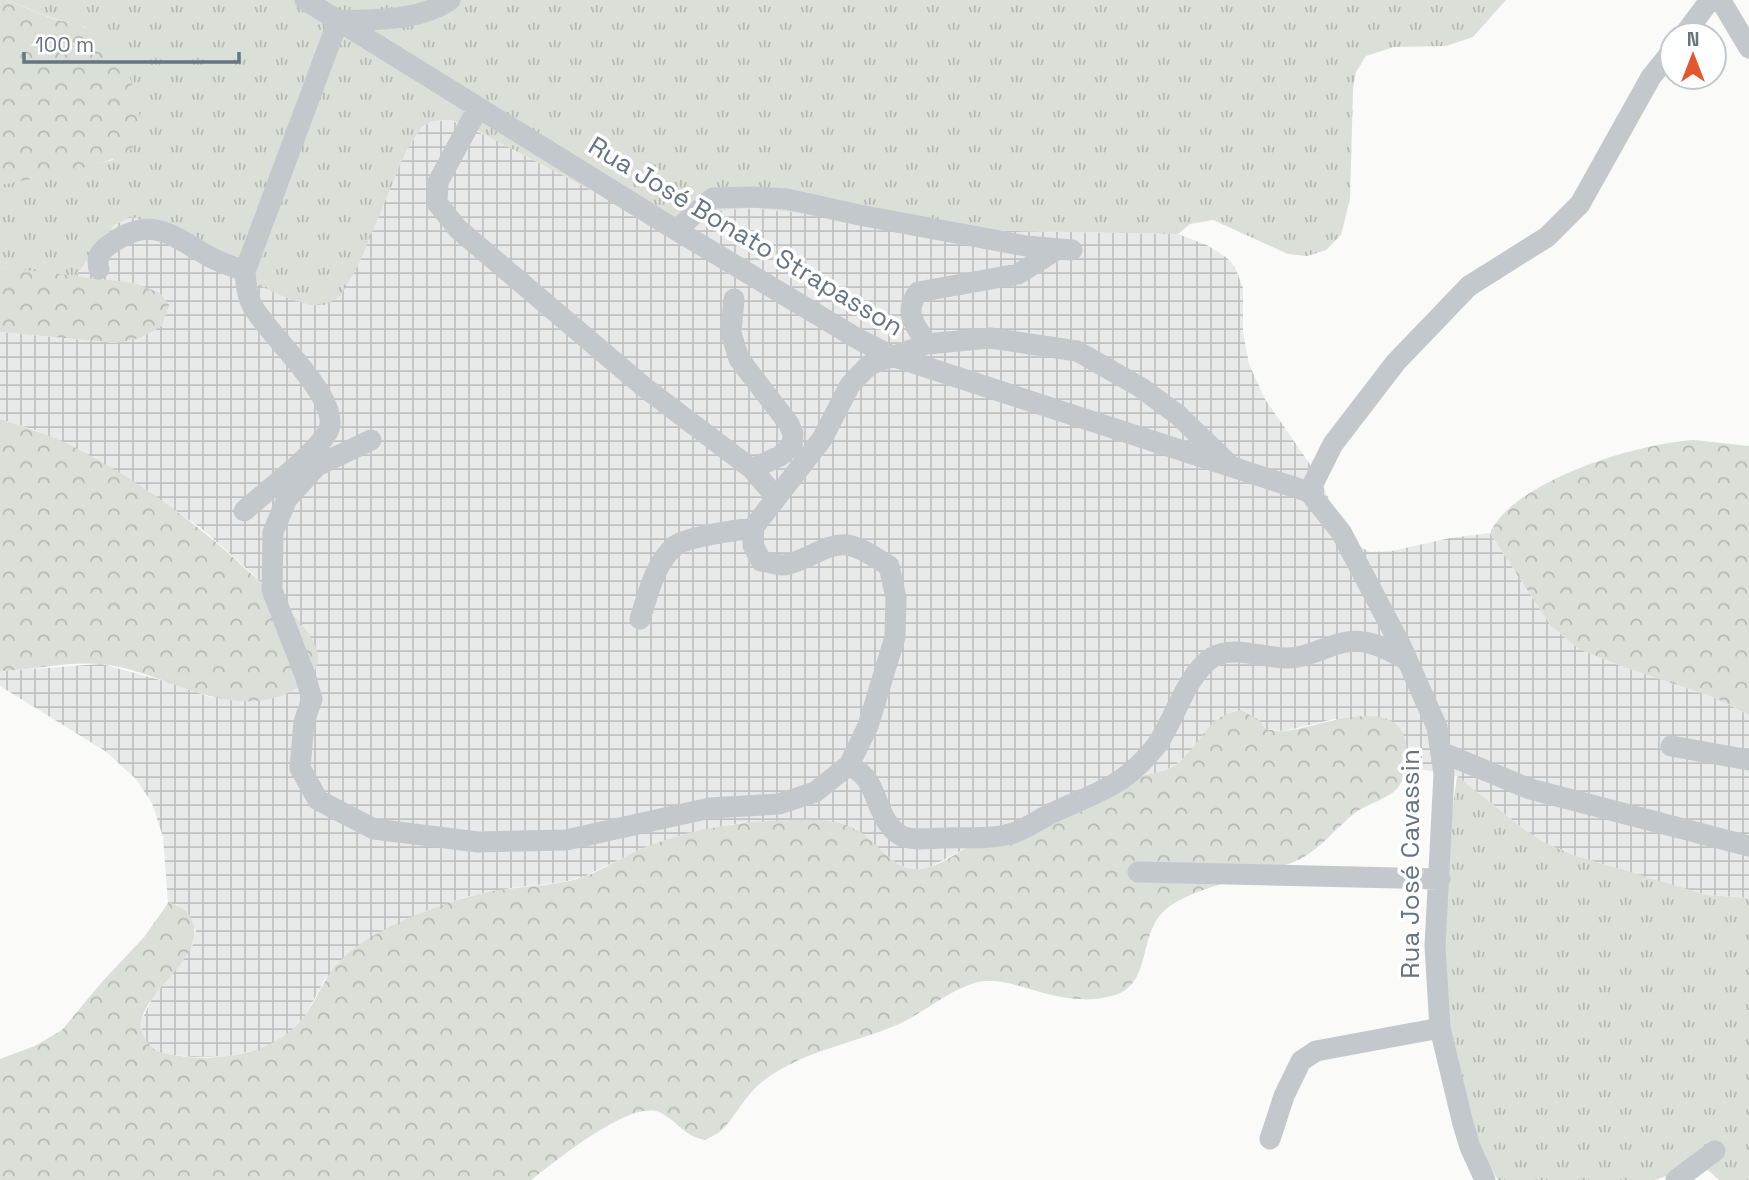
<svg xmlns="http://www.w3.org/2000/svg" width="1749" height="1180" viewBox="0 0 1749 1180" font-family="'Space Grotesk',sans-serif">
	<defs>
		<pattern id="industrial-grid" width="8" height="8" patternUnits="userSpaceOnUse" patternTransform="scale(1.75)"><rect width="8" height="8" fill="#e8e9e9"/><path d="M0 4h8M4 0v8" fill="none" stroke="#c0c1c2"/></pattern>
		<pattern id="grass-tufts" width="24" height="20" patternUnits="userSpaceOnUse" patternTransform="scale(1.75)"><rect width="24" height="20" fill="#dadfd7"/><path d="M3 7l-1-3M5 7V3M7 7l1-3M15 17l-1-3M17 17v-4M19 17l1-3" fill="none" stroke="#b4b9b4"/></pattern>
		<pattern id="forest-crowns" width="20" height="18" patternUnits="userSpaceOnUse" patternTransform="scale(1.75)"><rect width="20" height="18" fill="#dadfd7"/><path d="M2 6a3 3 0 1 1 6 0M12 15a3 3 0 1 1 6 0" fill="none" stroke="#b4b9b4"/></pattern>
	</defs>
	<rect width="100%" height="100%" fill="#fafaf8"/>
	<path fill="url(#industrial-grid)" d="M450,120L494,139L623,207L683,222L724,210L753,208L960,230L1178,234L1207,245L1227,258L1235,267L1243,288V332L1249,364L1265,399L1320,479L1340,524L1352,542L1370,552L1392,551L1450,538L1490,533L1551,626L1579,649L1624,667L1713,697L1749,715V898L1707,895L1677,887L1573,855L1545,843L1525,830L1457,776L1408,767L1404,735L1334,719L1285,731L1265,729L1218,718L1192,751L1174,766L1157,773L1113,781L970,846L928,868L914,870L897,864L856,829L828,821L803,820L733,824L672,838L648,846L585,876L564,882L511,888L465,897L426,911L381,932L325,979L305,1016L286,1036L267,1047L230,1056L193,1057L164,1054L152,1049L142,1035L141,1021L153,997L181,963L193,944L196,930L178,905L168,903L163,837L152,803L136,779L105,751L0,686V671L102,664L171,683L213,698L289,611L244,566L201,528L127,478L73,447L35,430L0,419V332L117,343L134,283L74,278L114,225L132,217L147,222L406,151L422,127L432,121Z"/>
	<path fill="url(#grass-tufts)" d="M6,0H1506L1473,37L1446,46L1394,47L1366,56L1356,72L1353,89L1350,199L1341,235L1326,250L1307,256L1288,254L1213,220L1190,224L1178,234L960,230L753,208L724,210L683,222L623,207L472,128L450,120L432,121L422,127L406,151L358,266L340,296L325,305H311L289,299L227,271L147,222L132,217L114,225L74,278L0,267V185L113,160L86,27L52,18Z
		M1457,776L1525,830L1545,843L1573,855L1707,895L1749,898V1180H1719L1708,1170L1686,1169L1655,1180H1498L1484,1157L1453,1078L1441,892Z"/>
	<path fill="url(#forest-crowns)" d="M0,0H6C21,6 36,12 51,18C63,22 76,23 87,28C118,43 134,79 139,111C141,126 141,141 129,151C109,166 29,179 0,185Z
		M0,267L134,283L160,293L169,305L162,326L140,338L117,343L0,332Z
		M0,419C25,427 50,435 74,447C148,485 214,536 273,595C288,610 308,627 316,648C326,674 296,692 274,698C215,714 158,669 100,664C68,661 33,670 0,671Z
		M1694,440L1749,446V715L1713,697L1624,667L1579,649L1551,626L1490,533C1514,480 1639,443 1694,440Z
		M1241,710L1259,720L1265,729C1272,730 1280,732 1286,731C1313,728 1375,702 1398,726C1411,741 1409,771 1399,786C1392,797 1371,803 1359,810C1339,824 1319,851 1298,860C1258,878 1211,881 1173,904C1135,927 1155,978 1118,994C1094,1003 1064,999 1040,992C1019,987 1000,977 978,982C950,989 925,1012 899,1024C853,1044 804,1050 763,1081C746,1094 737,1114 723,1129C718,1134 710,1137 705,1140C683,1136 677,1120 659,1112C629,1100 555,1162 531,1180H0V1059L35,1046L62,1030L101,983L145,936L168,903C180,905 189,911 193,923C207,963 122,1002 145,1039C150,1048 157,1052 167,1054C214,1063 272,1057 303,1018C318,999 324,976 342,959C368,934 406,918 440,906C465,897 489,891 515,888C531,886 548,885 564,882C595,877 620,857 648,846C700,825 766,818 821,820C832,821 846,824 855,829C879,841 894,876 926,868C941,865 956,853 970,846C997,833 1025,821 1053,808C1072,800 1091,789 1111,782C1130,775 1153,777 1172,767C1193,755 1204,726 1221,717C1226,714 1234,712 1241,710Z"/>
	<g fill="none" stroke-linecap="round" stroke-linejoin="round">
		<path stroke="#c3c8cc" stroke-width="21" d="M305,0L676,230L858,339L892,356L1309,492
			M1721,1L1749,48
			M1684,35L1710,0
			M478,108L438,182L437,203L458,229L644,387L752,469L776,497
			M676,230L713,198L752,197L787,199L859,215L1026,246L1072,250
			M99,269C96,256 100,251 112,243C153,214 173,237 210,257C221,263 234,267 245,271
			M734,299L731,333L739,359L789,424L793,434L792,445L780,456L752,469
			M927,344C915,325 903,313 918,292L1018,274L1056,250
			M371,440L317,466L287,499L273,532L272,590L305,675L312,699L304,722L300,768L318,800L374,829L478,842L566,840L710,808L779,804L815,792L849,765L868,726L895,637L896,598L889,566C876,558 863,548 848,545C826,542 806,562 784,565C777,565 768,562 761,561L753,545V528L822,439L850,385L869,365L927,344L990,338L1077,351L1140,387L1178,415L1231,466
			M1309,492L1341,532L1401,646L1437,727L1444,774L1435,946L1440,1028L1463,1124L1470,1147L1485,1180
			M1309,492L1333,444L1396,362L1469,286L1547,237L1580,204L1651,77L1672,51
			M244,511C266,491 313,456 327,433C347,402 264,332 251,303C246,293 246,282 245,271L338,21C377,19 417,22 450,0
			M640,619C648,595 654,564 675,546C686,537 737,530 753,528
			M1671,746L1749,760
			M1441,752L1530,789L1749,846
			M849,765C857,770 864,774 869,783C879,800 882,826 902,836C913,841 931,838 944,838C965,837 991,840 1013,833C1026,829 1038,820 1050,814C1096,792 1123,788 1156,746C1175,720 1186,674 1213,657C1233,645 1264,658 1286,658C1313,659 1336,637 1364,642C1379,644 1394,653 1407,660
			M1138,872L1440,879
			M1270,1139L1284,1096L1301,1061L1316,1051L1440,1028
			M1676,1180L1715,1151"/>
	</g>
	<g text-anchor="middle" dominant-baseline="central" stroke-width="7" stroke-linejoin="round" paint-order="stroke">
		<g font-size="26" fill="#657683" stroke="#fff">
			<text transform="translate(746 236) rotate(31)">Rua José Bonato Strapasson</text>
			<text transform="translate(1410 864) rotate(-90)">Rua José Cavassin</text>
		</g>
	</g>
	<g transform="translate(1693 56)"><circle r="33" fill="#ffffff" stroke="#c1c8cd" stroke-width="2"/>
	<path d="M0-5L12 26L0 18L-12 26Z" fill="#e4572e"/>
	<text y="-10" font-size="19" font-weight="bold" text-anchor="middle" fill="#657683">N</text>
	</g>
	<path d="M24 52v10h215v-10" fill="none" stroke="#657683" stroke-width="3.5"/>
	<text x="35" y="52" font-size="21" fill="#657683" stroke="#ffffff" stroke-width="5" paint-order="stroke">100 m</text>
</svg>
